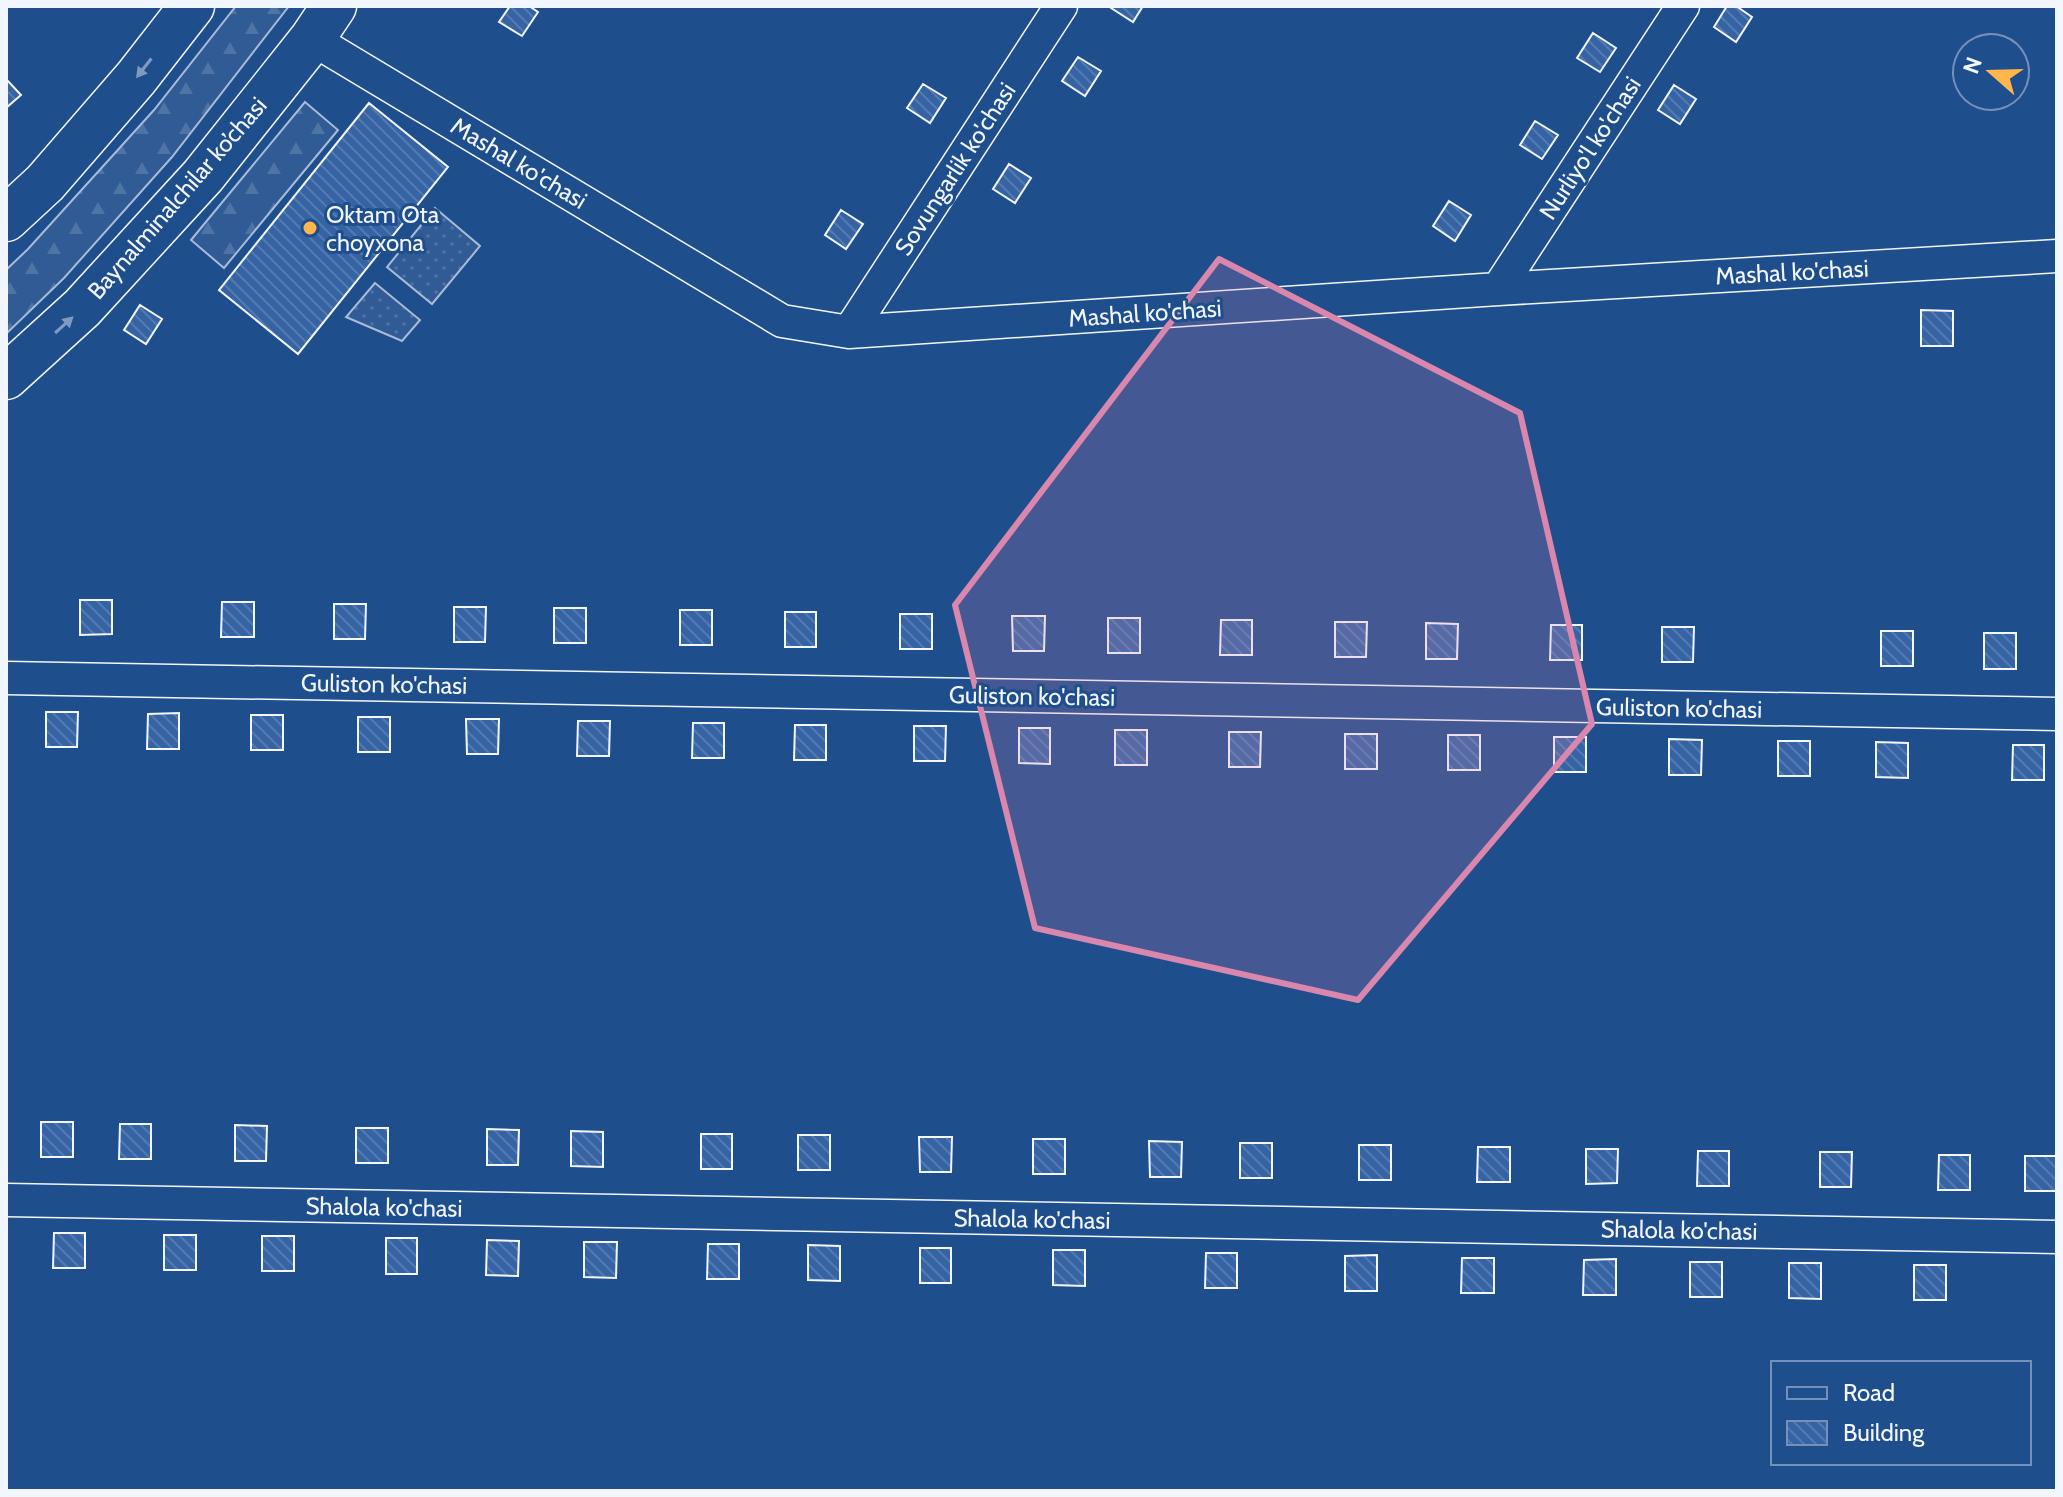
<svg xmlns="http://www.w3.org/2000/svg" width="2063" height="1497" viewBox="0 0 2063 1497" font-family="Cabin,sans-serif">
	<defs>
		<pattern id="grass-dots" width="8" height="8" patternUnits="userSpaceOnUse" patternTransform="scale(2)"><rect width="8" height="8" fill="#305b95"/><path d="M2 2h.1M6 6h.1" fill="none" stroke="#4e73a5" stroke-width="1.8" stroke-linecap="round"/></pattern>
		<pattern id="forest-firs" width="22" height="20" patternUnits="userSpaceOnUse" patternTransform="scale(2)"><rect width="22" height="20" fill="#305b95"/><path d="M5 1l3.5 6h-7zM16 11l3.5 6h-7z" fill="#4e73a5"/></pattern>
		<pattern id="building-back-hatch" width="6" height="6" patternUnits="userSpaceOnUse" patternTransform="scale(2)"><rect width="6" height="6" fill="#3563a3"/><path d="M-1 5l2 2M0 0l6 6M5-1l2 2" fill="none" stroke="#537ab1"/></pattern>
	</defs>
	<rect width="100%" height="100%" fill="#1f4e8c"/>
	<path fill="url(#grass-dots)" stroke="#a8bbd7" stroke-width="2" d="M435,208L480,246L432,304L387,267Z
		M375,283L420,320L402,341L346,317Z"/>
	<path fill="url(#forest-firs)" stroke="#a8bbd7" stroke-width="2" d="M236,6H289L172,157L64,278L6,334V270L28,249L154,110Z
		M305,102L338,130L224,268L191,240Z"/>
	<path fill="url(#building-back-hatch)" stroke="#f2f6ff" stroke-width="2" d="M510,6H529L538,12L522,36L499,22Z
		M1112,6H1143L1133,22L1111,8Z
		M1727,6H1736L1752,17L1736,42L1714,27Z
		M1593,33L1616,48L1600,72L1577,58Z
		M1078,57L1101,71L1085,96L1062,81Z
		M6,79L21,95L6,108Z
		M923,84L946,98L930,123L907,108Z
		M1674,85L1696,99L1680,124L1658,110Z
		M369,103L448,167L298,354L219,290Z
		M1535,121L1558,135L1542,159L1520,145Z
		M1009,164L1031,178L1015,203L993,189Z
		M1449,201L1471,215L1455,241L1433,226Z
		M841,210L863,224L846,249L825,235Z
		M140,305L162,319L146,344L124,330Z
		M1921,310L1953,311V346H1921Z
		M80,600H112V634L80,635Z
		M222,602H254V637H221Z
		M334,604H366L365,639H334Z
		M454,607H486L485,642H454Z
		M554,608H586V643H554Z
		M680,610H712V645H680Z
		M785,612H816V647H785Z
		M900,614H932V649H900Z
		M1012,616H1045L1044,651H1013Z
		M1108,618H1140V653H1108Z
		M1221,620H1252V655H1220Z
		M1335,622H1367L1366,657H1335Z
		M1426,623L1458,624L1457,659H1426Z
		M1551,625H1582V660H1550Z
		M1662,627H1694L1693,662H1662Z
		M1881,631H1913V666H1881Z
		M1984,633H2016V669H1984Z
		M46,712H78L77,747H46Z
		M179,713V749H147L148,714Z
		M251,715H283V750H251Z
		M358,717H390V752H358Z
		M466,719H499L498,754H467Z
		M578,721H610L609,756H577Z
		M693,723H724V758H692Z
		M795,725H826V760H794Z
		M914,726H946L945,761H914Z
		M1019,728H1050V764L1019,763Z
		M1115,730H1147V765H1115Z
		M1229,732H1261L1260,767H1229Z
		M1345,734H1377V769H1345Z
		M1448,735H1480V770H1448Z
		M1554,737H1586V772H1554Z
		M1669,739L1702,740L1701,775H1669Z
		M1778,741H1810V776H1778Z
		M1876,742L1908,743V778L1876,777Z
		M2013,745H2044V780H2012Z
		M41,1122H73V1157H41Z
		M120,1124H151V1159H119Z
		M235,1125L267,1126L266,1161H235Z
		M356,1128H388V1163H356Z
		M487,1129L519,1130L518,1165H487Z
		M571,1131L603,1132V1167L571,1166Z
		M701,1134H732V1169H701Z
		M798,1135H830V1170H798Z
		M919,1137H952L951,1172H920Z
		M1033,1139H1065V1174H1033Z
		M1149,1141L1182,1142L1181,1177H1150Z
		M1240,1143H1272V1178H1240Z
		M1359,1145H1391V1180H1359Z
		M1478,1147H1510V1182H1477Z
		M1586,1149H1618L1617,1183L1586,1184Z
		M1698,1151H1729V1186H1697Z
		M1820,1152H1852L1851,1187H1820Z
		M1939,1155H1970V1190H1938Z
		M2025,1156H2057V1191H2025Z
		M54,1233H85V1268H53Z
		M164,1235H196V1270H164Z
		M262,1236H294V1271H262Z
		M386,1238H417V1274H386Z
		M487,1240L519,1241L518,1276L486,1275Z
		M584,1242H617L616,1278L584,1277Z
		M708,1244H739V1279H707Z
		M808,1245L840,1246V1281L808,1280Z
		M920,1248H951V1283H920Z
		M1053,1250H1085V1286L1053,1285Z
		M1206,1253H1237V1288H1205Z
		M1377,1255V1291H1345V1256Z
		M1462,1258H1494V1293H1461Z
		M1616,1259V1295H1583L1584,1260Z
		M1690,1262H1722V1297H1690Z
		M1789,1263H1821V1299L1789,1298Z
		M1914,1265H1946V1300H1914Z"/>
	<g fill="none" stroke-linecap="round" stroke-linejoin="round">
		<g stroke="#f2f6ff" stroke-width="35">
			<path id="minor" d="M312,39L782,321L849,332L1498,289L2057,256
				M1498,289L1683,6
				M849,332L1061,6
				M6,678L2057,714
				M6,1200L2057,1237"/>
		</g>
		<g stroke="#f2f6ff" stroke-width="47">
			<path id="secondary" d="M6,219L45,183L136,78L192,6
				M6,377L82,308L203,176L312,39L334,6"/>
		</g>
		<use href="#minor" stroke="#1f4e8c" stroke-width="32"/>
		<use href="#secondary" stroke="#1f4e8c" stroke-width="44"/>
	</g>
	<defs><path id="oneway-solid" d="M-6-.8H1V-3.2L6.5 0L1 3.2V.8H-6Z" transform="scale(2)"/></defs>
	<g fill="#7e9ac0">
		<use href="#oneway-solid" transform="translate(144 68) rotate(128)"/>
		<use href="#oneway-solid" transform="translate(64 325) rotate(-42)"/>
	</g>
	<path fill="#da87ad" fill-opacity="0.2" stroke="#da87ad" stroke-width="6" stroke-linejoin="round" d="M1219,259L1520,413L1592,724L1358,1000L1035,928L955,605Z"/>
	<circle fill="#ffb74d" stroke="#1f4e8c" stroke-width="3" cx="310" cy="228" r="8"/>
	<g text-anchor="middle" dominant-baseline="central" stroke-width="6" stroke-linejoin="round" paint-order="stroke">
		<g font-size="24" fill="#f2f6ff" stroke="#1f4e8c">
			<text transform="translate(1590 148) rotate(-57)">Nurliyo'l ko'chasi</text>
			<text transform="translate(519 163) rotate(31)">Mashal ko'chasi</text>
			<text transform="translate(955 169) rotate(-57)">Sovungarlik ko'chasi</text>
			<text transform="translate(177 198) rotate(-49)">Baynalminalchilar ko’chasi</text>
			<text transform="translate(1792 272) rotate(-3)">Mashal ko'chasi</text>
			<text transform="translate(1145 313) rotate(-4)">Mashal ko'chasi</text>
			<text transform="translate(384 684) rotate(1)">Guliston ko'chasi</text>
			<text transform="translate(1032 696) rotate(1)">Guliston ko'chasi</text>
			<text transform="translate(1679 708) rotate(1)">Guliston ko'chasi</text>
			<text transform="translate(384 1207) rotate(1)">Shalola ko'chasi</text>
			<text transform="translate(1032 1219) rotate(1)">Shalola ko'chasi</text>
			<text transform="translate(1679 1230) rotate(1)">Shalola ko'chasi</text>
		</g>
		<g font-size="24" fill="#f2f6ff" stroke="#1f4e8c" text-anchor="start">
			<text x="326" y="214">Oktam Ota<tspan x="326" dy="28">choyxona</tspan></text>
		</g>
	</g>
	<rect width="2063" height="1497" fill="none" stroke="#f2f6ff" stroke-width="16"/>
	<rect x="1771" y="1361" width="260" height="104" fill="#1f4e8c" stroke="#7391ba" stroke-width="2"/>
	<rect x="1787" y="1387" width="40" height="12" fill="#1f4e8c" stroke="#7391ba" stroke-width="2"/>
	<text x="1843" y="1401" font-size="24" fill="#f2f6ff">Road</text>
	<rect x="1787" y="1421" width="40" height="24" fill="url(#building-back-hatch)" stroke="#7391ba" stroke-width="2"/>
	<text x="1843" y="1441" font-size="24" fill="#f2f6ff">Building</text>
	<g transform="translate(1991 72) rotate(290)"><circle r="38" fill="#1f4e8c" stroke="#7391ba" stroke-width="2"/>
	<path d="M0-6L14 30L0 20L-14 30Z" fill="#ffb74d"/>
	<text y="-12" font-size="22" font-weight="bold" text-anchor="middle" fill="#f2f6ff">N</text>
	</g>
</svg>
